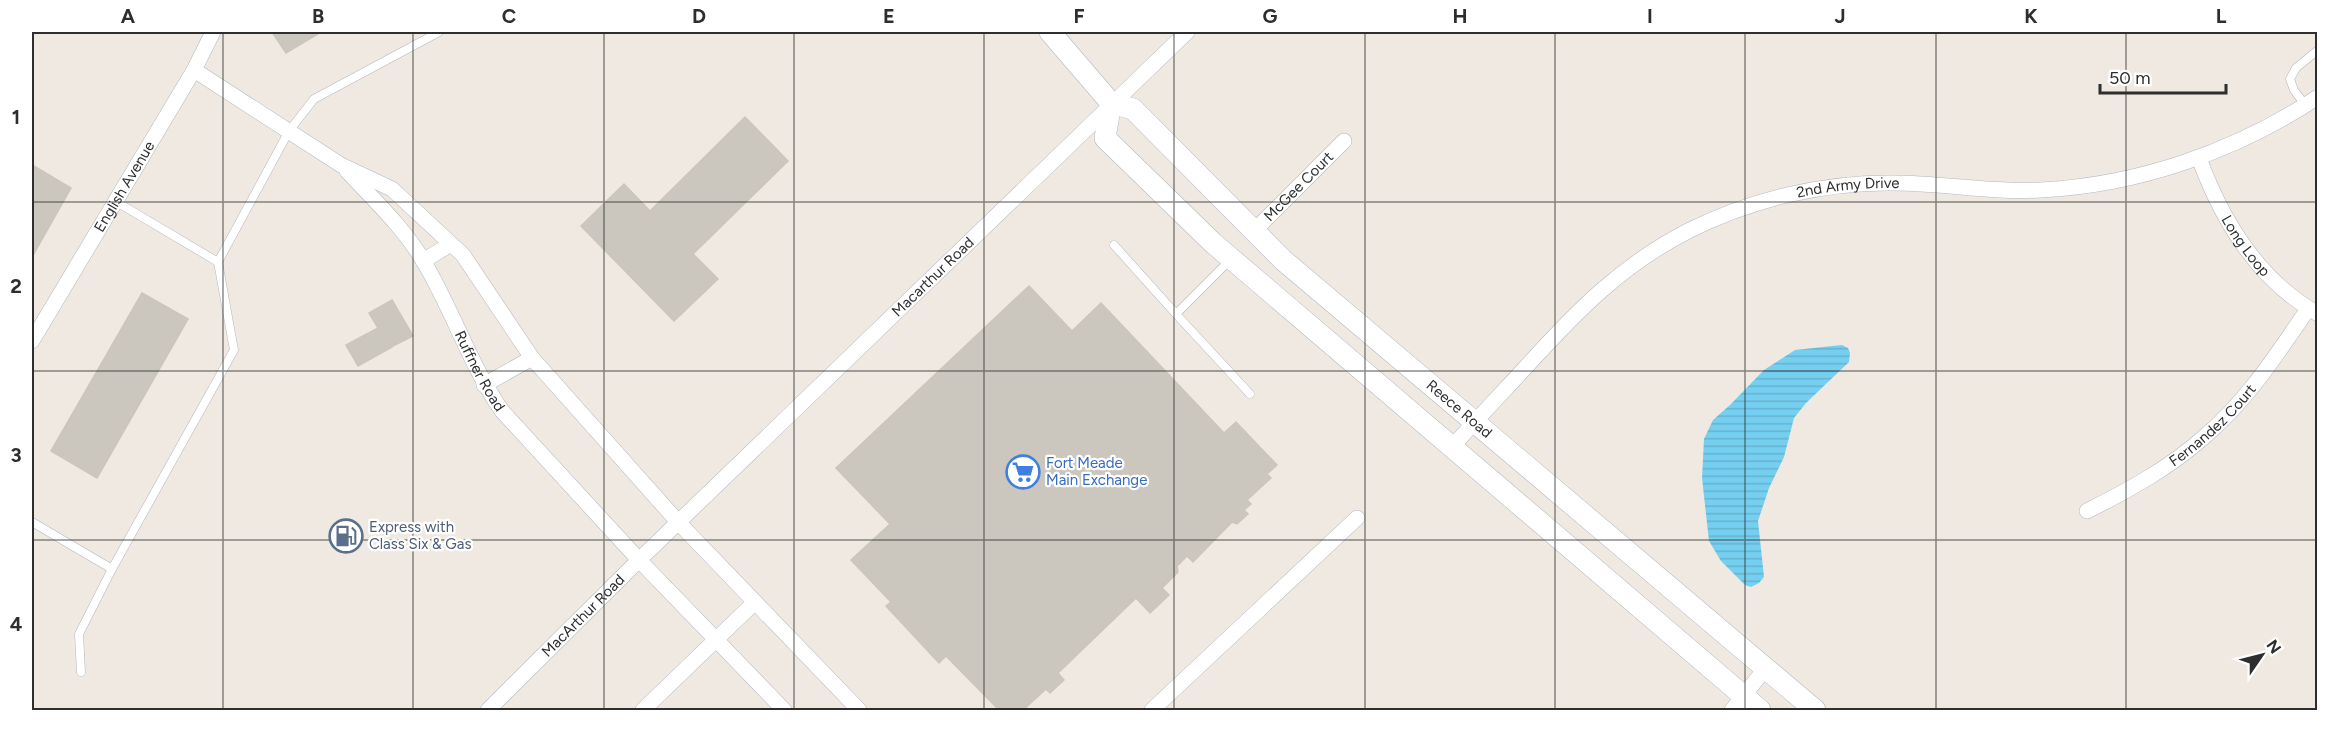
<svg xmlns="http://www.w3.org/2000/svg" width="2349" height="742" viewBox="0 0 2349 742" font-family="Figtree,sans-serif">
	<defs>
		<pattern id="water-rules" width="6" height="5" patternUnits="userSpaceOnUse" patternTransform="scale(1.5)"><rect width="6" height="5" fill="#75cff0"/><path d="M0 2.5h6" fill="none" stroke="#66b2ce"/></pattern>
	</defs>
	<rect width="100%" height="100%" fill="#efe9e1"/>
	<polygon fill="url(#water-rules)" points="1842,345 1848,348 1850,353 1849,362 1806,403 1794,418 1784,457 1769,488 1758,521 1764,577 1759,583 1751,587 1745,585 1721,561 1709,541 1702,478 1704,439 1713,420 1730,405 1764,370 1795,350"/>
	<g fill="#cbc7bf" stroke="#cbc5ba" stroke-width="1.5">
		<polygon points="272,32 321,32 286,53"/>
		<polygon points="745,117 788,161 693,254 718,279 674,321 581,226 624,184 650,211"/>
		<polygon points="32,165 71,188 32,257"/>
		<polygon points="1029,286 1072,331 1101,303 1224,433 1236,422 1277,465 1267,474 1271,478 1247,500 1251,504 1244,510 1248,514 1237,524 1232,522 1193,562 1187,556 1177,566 1178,572 1162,588 1169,595 1150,613 1136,598 1058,673 1064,680 1050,693 1046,689 1023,710 999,710 946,656 939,663 886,606 891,602 851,560 890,524 836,468"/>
		<polygon points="142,293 188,319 97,478 51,451"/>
		<polygon points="392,300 413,336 393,346 390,345 392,347 358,366 346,345 378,328 369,313"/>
	</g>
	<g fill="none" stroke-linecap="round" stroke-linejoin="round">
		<defs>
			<g id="lane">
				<polyline points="2305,105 2294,90 2290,79 2296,68 2318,50"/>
				<polyline points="115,201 218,262 289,131 314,99 439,32"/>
				<polyline points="1114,245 1176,314"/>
				<polyline points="1230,260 1176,314 1250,394"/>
				<polyline points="32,522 112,569"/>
				<polyline points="81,672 79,634 112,569 234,350 218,262"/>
			</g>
			<g id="street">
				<polyline points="194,70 341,165 392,189 463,255 532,358 678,522 859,710"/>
				<path id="s1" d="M2199,158C2222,221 2258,280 2318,314"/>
				<path id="s2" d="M347,171C374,200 404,228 424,262C453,311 470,365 502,411L639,560L784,710"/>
				<path id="s3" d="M1254,231L1344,141"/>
				<polyline points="423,261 451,244"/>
				<path id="s4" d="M32,341L194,70L213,32"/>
				<polyline points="484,385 532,358"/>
				<path id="s5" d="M1452,447C1476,420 1501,394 1525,368C1576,312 1621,265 1690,230C1753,199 1824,182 1894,183C1943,183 1992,193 2041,190C2139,185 2236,151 2318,97"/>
				<path id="s6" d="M2087,511C2129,490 2169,468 2204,437C2247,401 2277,354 2308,309"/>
				<path id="s7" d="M488,710L639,560L1187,32"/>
				<polyline points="643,710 755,602"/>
				<polyline points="1152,710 1357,518"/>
				<polyline points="1732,710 1765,669"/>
			</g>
			<g id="secondary">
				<path id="s8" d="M1050,32L1111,103L1133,109L1283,260L1815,710"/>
				<polyline points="1111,103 1105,138 1213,243 1760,710"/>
			</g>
		</defs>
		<use href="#lane" stroke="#b4b7c1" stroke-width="9"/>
		<use href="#street" stroke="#b4b7c1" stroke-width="16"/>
		<use href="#secondary" stroke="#b4b7c1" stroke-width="22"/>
		<use href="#lane" stroke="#fff" stroke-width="8"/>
		<use href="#street" stroke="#fff" stroke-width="15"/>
		<use href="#secondary" stroke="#fff" stroke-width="21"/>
	</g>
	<path fill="none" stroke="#2e2e2e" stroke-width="1.5" stroke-opacity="0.55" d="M223,32V710M413,32V710M604,32V710M794,32V710M984,32V710M1174,32V710M1365,32V710M1555,32V710M1745,32V710M1936,32V710M2126,32V710M32,202H2318M32,371H2318M32,540H2318"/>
	<defs>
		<symbol id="supermarket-ring" viewBox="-11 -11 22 22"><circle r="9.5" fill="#fff" stroke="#3f7fe0" stroke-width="1.5"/><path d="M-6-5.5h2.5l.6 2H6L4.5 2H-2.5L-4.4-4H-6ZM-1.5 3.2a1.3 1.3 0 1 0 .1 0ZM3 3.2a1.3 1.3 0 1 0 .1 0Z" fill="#3f7fe0"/></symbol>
		<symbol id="fuel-ring" viewBox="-11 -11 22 22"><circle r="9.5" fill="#fff" stroke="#5c6f8a" stroke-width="1.5"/><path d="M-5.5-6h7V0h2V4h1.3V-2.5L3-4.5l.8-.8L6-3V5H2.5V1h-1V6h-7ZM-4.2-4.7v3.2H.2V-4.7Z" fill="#5c6f8a"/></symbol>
	</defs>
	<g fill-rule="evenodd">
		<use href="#supermarket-ring" x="1004" y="453" width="38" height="38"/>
		<use href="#fuel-ring" x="327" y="517" width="38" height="38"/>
	</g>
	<g text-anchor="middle" stroke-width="4.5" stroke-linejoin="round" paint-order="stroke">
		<g font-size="15" fill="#2e2e2e" stroke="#fff">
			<text dy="5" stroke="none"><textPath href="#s3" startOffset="63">McGee Court</textPath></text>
			<text dy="5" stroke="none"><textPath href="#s4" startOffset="180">English Avenue</textPath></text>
			<text dy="5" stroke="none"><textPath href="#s5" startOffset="489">2nd Army Drive</textPath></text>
			<text dy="5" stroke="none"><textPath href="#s1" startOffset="100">Long Loop</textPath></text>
			<text dy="5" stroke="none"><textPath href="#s7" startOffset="621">Macarthur Road</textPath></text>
			<text dy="5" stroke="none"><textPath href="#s2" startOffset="242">Ruffner Road</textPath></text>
			<text dy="5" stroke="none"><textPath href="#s8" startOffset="560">Reece Road</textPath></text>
			<text dy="5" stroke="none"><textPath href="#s6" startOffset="153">Fernandez Court</textPath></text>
			<text dy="5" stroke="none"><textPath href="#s7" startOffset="134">MacArthur Road</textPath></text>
		</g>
		<g font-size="15" fill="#366cbe" stroke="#fff" text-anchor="start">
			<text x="1046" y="468">Fort Meade<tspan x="1046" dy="17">Main Exchange</tspan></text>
		</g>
		<g font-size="15" fill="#4e5e75" stroke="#fff" text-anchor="start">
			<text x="369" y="532">Express with<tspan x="369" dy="17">Class Six &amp; Gas</tspan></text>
		</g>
	</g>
	<rect width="2349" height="742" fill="none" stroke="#ffffff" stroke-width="66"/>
	<g transform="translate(2262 655) rotate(55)" stroke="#ffffff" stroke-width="4.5" paint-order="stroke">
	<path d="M0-4.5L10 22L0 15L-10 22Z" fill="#2e2e2e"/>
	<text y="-9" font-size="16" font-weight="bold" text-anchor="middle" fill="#2e2e2e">N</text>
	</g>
	<path d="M2100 84v9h126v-9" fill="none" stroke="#2e2e2e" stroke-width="3"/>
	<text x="2109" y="84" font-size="18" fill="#2e2e2e" stroke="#ffffff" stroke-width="4.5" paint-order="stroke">50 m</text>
	<rect x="33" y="33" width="2283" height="676" fill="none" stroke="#2e2e2e" stroke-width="2"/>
	<g font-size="20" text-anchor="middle" font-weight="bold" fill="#2e2e2e">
		<text x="128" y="23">A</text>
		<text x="318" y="23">B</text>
		<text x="509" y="23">C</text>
		<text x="699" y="23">D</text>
		<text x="889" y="23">E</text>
		<text x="1079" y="23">F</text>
		<text x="1270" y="23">G</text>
		<text x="1460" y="23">H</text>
		<text x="1650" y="23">I</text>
		<text x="1840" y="23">J</text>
		<text x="2031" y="23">K</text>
		<text x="2221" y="23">L</text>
		<text x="16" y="124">1</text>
		<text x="16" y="293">2</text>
		<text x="16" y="462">3</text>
		<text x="16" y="631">4</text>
	</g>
</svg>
